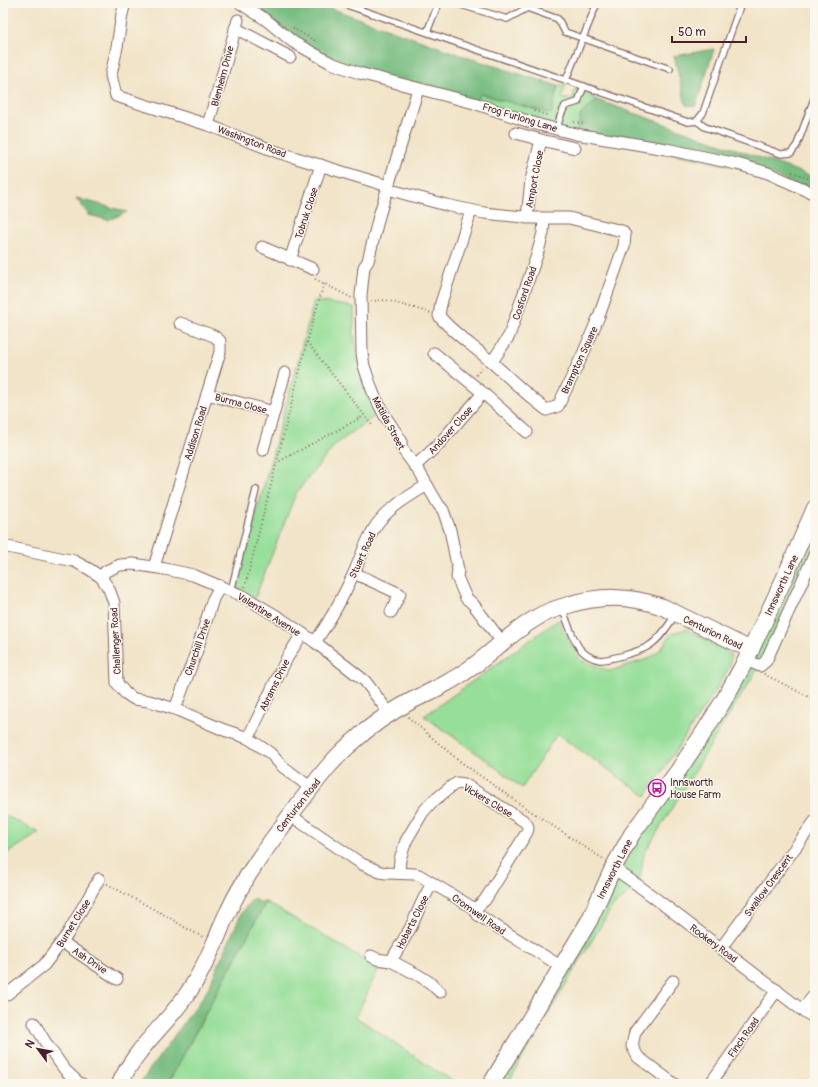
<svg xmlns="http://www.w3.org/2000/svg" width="818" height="1087" viewBox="0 0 818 1087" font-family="Pangolin,sans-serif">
	<rect width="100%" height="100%" fill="#fbf7ec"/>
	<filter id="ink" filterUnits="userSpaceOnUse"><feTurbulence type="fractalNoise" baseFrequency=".025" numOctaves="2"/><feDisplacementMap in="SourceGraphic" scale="8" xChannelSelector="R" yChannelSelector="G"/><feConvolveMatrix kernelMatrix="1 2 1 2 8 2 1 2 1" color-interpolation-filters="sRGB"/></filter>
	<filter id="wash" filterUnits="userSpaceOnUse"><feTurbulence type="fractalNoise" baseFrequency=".012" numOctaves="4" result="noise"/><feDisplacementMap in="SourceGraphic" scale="16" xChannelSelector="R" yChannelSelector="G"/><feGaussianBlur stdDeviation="0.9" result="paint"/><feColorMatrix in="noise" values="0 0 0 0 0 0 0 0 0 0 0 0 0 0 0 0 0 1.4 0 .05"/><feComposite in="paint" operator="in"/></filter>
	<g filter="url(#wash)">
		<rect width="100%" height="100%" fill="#f1e4c8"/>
		<g fill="#96de99" stroke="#707e62">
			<polygon points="566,83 562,98 572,100 576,86 597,100 581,114 576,134 474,103 481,94 551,114 558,86"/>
			<polygon points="314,301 354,307 354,333 361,378 376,415 335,445 296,493 255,598 236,588"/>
			<polygon points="815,518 815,553 760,666 756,671 644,854 639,886 612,907 529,1046 508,1084 491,1084 678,771"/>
			<polygon points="558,620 580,660 610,671 650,658 661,649 672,633 686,629 722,648 731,655 730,666 719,685 646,796 557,734 522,788 489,762 424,716"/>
			<polygon points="3,814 39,833 3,856"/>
			<polygon points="266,902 379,968 356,1017 456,1084 168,1084"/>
		</g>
		<g fill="#78bd81" stroke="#616e56">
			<polygon points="240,3 316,3 469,58 558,86 551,114 481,94 474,103 331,63"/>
			<polygon points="714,49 696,106 686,105 674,56"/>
			<polygon points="597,100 803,173 815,178 815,194 768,173 576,134 581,114"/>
			<polygon points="76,198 127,212 108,220 89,215"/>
			<polygon points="253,898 258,902 266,902 167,1084 139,1084 207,991 241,914"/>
		</g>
	</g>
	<g filter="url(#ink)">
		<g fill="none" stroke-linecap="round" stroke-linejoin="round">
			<defs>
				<g id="lane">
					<polyline points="341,3 688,122 697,121 705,127 781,154 791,153 797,145 815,96"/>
					<polyline points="455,3 507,19 527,8 558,19 565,32 670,69"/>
					<polyline points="427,32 437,7 441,3"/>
					<polyline points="566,80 597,3"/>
					<polyline points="697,121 703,113 741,3"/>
					<polyline points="557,129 560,117 565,106 578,102 584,86"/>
					<polyline points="231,591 256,490"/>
					<path d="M562,608C567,620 573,641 581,650C586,655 593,659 600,660C610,660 642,651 650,645C661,638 669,624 676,614"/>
				</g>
				<g id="street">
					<polyline points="125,3 122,14 117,47 111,75 116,96 208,125 277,152 388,186"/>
					<polyline points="240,3 265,19 293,42 331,63 359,73 474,103 536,124 576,134 666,149 737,164 768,173 815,194"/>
					<polyline points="235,28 290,57"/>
					<polyline points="418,89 379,216 368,261 364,267 361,295 362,353 364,366 369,381 374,395 385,416 401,440 401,447 420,473 438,504 443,510 450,530 458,570 457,577 466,598 473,604 502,642"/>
					<polyline points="208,125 238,20"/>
					<polyline points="516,133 541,140"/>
					<path d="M387,189L446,205L484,213L533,218H569L622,231L625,235L624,246L599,316L583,354L558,406L547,410C526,395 508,376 488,359C472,345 453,333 439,316L441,303L471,211"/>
					<polyline points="527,218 531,180 541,140 575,148"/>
					<polyline points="262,247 313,269"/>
					<polyline points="290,260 321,165"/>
					<polyline points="434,353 483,393 527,432"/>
					<polyline points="492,362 509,336 537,255 543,233 544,219"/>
					<polyline points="207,394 274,412"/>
					<polyline points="263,450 285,373"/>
					<polyline points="415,466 439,444 483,393"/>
					<polyline points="3,546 74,561 89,569 101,577 109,589 114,603 117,683 125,693 134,699 149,701 175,709 224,730 248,738 270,753 282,766 311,788"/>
					<polyline points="154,567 220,352 220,341 214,336 180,323"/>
					<polyline points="354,573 400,594 391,612"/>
					<polyline points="101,577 106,571 120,565 133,564 165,569 193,575 243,596 280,618 315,642 365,681 390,714"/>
					<path d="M315,642C330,621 343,597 354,573C361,557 366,539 377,524C390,507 409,496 427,485"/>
					<polyline points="746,660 760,666 766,661 815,553"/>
					<polyline points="175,709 197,650 213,599 220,586"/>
					<polyline points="248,738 287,658 302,634"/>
					<polyline points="290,815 362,864 380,872 386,873 415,874 419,875 475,909 478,915 562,967"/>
					<polyline points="613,868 639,886 802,1010 815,1018"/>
					<path d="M399,873L400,859L406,841L423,812L431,803L452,786L457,783L464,784L524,821C528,825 529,827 527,832L485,900L475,909"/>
					<polyline points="62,942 117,979"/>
					<polyline points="721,948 815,821"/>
					<polyline points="371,956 377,959 391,961 418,975 429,982 440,992"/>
					<polyline points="391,961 411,927 423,900 432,883"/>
					<polyline points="673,981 635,1032 632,1046 638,1057 674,1084"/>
					<polyline points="6,995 44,965 67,935 99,879"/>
					<polyline points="802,1010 815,994"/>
					<polyline points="34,1023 47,1045 65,1070 79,1083 82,1084"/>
					<polyline points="710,1084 777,990"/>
				</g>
				<g id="secondary">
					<path d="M120,1084C136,1045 172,1021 193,985C202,971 209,955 216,940C220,931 223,921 228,912C246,873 273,839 298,805C315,783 332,759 354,741C371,725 391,712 411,701C432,691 453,681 472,667C494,651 512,632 536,618C545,612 555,609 565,606C599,595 629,595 663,607L751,650"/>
					<polyline points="491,1084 589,921 613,868 632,834 678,771 704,732 724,700 746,660 785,577 815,508"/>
				</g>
			</defs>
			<use href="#lane" stroke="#846462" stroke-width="8"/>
			<use href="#street" stroke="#846462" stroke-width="13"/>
			<use href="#secondary" stroke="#846462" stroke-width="18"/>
			<g stroke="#846462" stroke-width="2" stroke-dasharray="1 3" stroke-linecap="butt">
				<polyline points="293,28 317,42"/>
				<polyline points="534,111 549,116"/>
				<polyline points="574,122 586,124"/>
				<polyline points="792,172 815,181"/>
				<polyline points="315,279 352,298"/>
				<polyline points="371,301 386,300 431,313"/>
				<polyline points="307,342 372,425"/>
				<polyline points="476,375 482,368"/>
				<polyline points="276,463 364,416"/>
				<polyline points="245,587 307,342 324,283"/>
				<polyline points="764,674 815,700"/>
				<polyline points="408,717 458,760 523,806 603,859"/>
				<polyline points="107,884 170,918 184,927 203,937"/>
			</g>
			<use href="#lane" stroke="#fff" stroke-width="5.5"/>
			<use href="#street" stroke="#fff" stroke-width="11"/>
			<use href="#secondary" stroke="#fff" stroke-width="16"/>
		</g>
	</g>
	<defs>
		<symbol id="bus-ring" viewBox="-11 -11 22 22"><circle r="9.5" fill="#fbf7ec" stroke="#b5179e" stroke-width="1.5"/><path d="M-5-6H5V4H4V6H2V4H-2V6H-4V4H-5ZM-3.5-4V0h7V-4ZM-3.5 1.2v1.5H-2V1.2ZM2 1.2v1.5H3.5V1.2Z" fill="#b5179e"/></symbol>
	</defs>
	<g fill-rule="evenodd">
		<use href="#bus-ring" x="647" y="778" width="20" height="20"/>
	</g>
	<g text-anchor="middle" stroke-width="3" stroke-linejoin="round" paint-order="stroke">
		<g font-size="10" fill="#4a1f2b" stroke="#fbf7ec">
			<text transform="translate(222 76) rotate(-75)" y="4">Blenheim Drive</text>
			<text transform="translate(520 117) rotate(17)" y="4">Frog Furlong Lane</text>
			<text transform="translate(252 141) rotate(21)" y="4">Washington Road</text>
			<text transform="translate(534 179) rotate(-79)" y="4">Amport Close</text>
			<text transform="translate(306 213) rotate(-72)" y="4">Tobruk Close</text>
			<text transform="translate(524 293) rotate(-71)" y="4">Cosford Road</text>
			<text transform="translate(579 360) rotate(-65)" y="4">Brampton Square</text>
			<text transform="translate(241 403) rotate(15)" y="4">Burma Close</text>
			<text transform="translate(389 423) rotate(62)" y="4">Matilda Street</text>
			<text transform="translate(450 430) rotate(-48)" y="4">Andover Close</text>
			<text transform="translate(195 433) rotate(-73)" y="4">Addison Road</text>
			<text transform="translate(362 555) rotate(-65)" y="4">Stuart Road</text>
			<text transform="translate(781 585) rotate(-65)" y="4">Innsworth Lane</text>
			<text transform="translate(269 614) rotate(32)" y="4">Valentine Avenue</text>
			<text transform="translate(713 632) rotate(26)" y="4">Centurion Road</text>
			<text transform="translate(115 641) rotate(-93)" y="4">Challenger Road</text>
			<text transform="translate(197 647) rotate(-71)" y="4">Churchill Drive</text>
			<text transform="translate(274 685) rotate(-64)" y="4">Abrams Drive</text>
			<text transform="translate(488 800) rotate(31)" y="4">Vickers Close</text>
			<text transform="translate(298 805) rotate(-52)" y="4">Centurion Road</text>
			<text transform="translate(614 869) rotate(-63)" y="4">Innsworth Lane</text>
			<text transform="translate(768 885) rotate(-54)" y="4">Swallow Crescent</text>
			<text transform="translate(479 914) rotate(35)" y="4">Cromwell Road</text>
			<text transform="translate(412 922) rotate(-63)" y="4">Hobarts Close</text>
			<text transform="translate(73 923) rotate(-58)" y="4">Burnet Close</text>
			<text transform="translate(714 943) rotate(37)" y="4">Rookery Road</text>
			<text transform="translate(90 960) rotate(34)" y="4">Ash Drive</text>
			<text transform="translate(743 1037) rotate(-55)" y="4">Finch Road</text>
		</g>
		<g font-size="10" fill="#4a1f2b" stroke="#fbf7ec" text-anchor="start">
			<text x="670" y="786">Innsworth<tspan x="670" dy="12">House Farm</tspan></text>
		</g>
	</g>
	<rect width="818" height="1087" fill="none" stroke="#fbf7ec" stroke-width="16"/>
	<g transform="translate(38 1049) rotate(302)" stroke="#fbf7ec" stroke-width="3" paint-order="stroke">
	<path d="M0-3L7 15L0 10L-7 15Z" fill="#4a1f2b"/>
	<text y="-6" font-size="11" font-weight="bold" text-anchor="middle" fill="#4a1f2b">N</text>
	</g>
	<path d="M672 36v6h74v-6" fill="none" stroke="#4a1f2b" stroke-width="2"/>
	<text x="678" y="36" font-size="12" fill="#4a1f2b" stroke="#fbf7ec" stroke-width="3" paint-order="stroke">50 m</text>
</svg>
